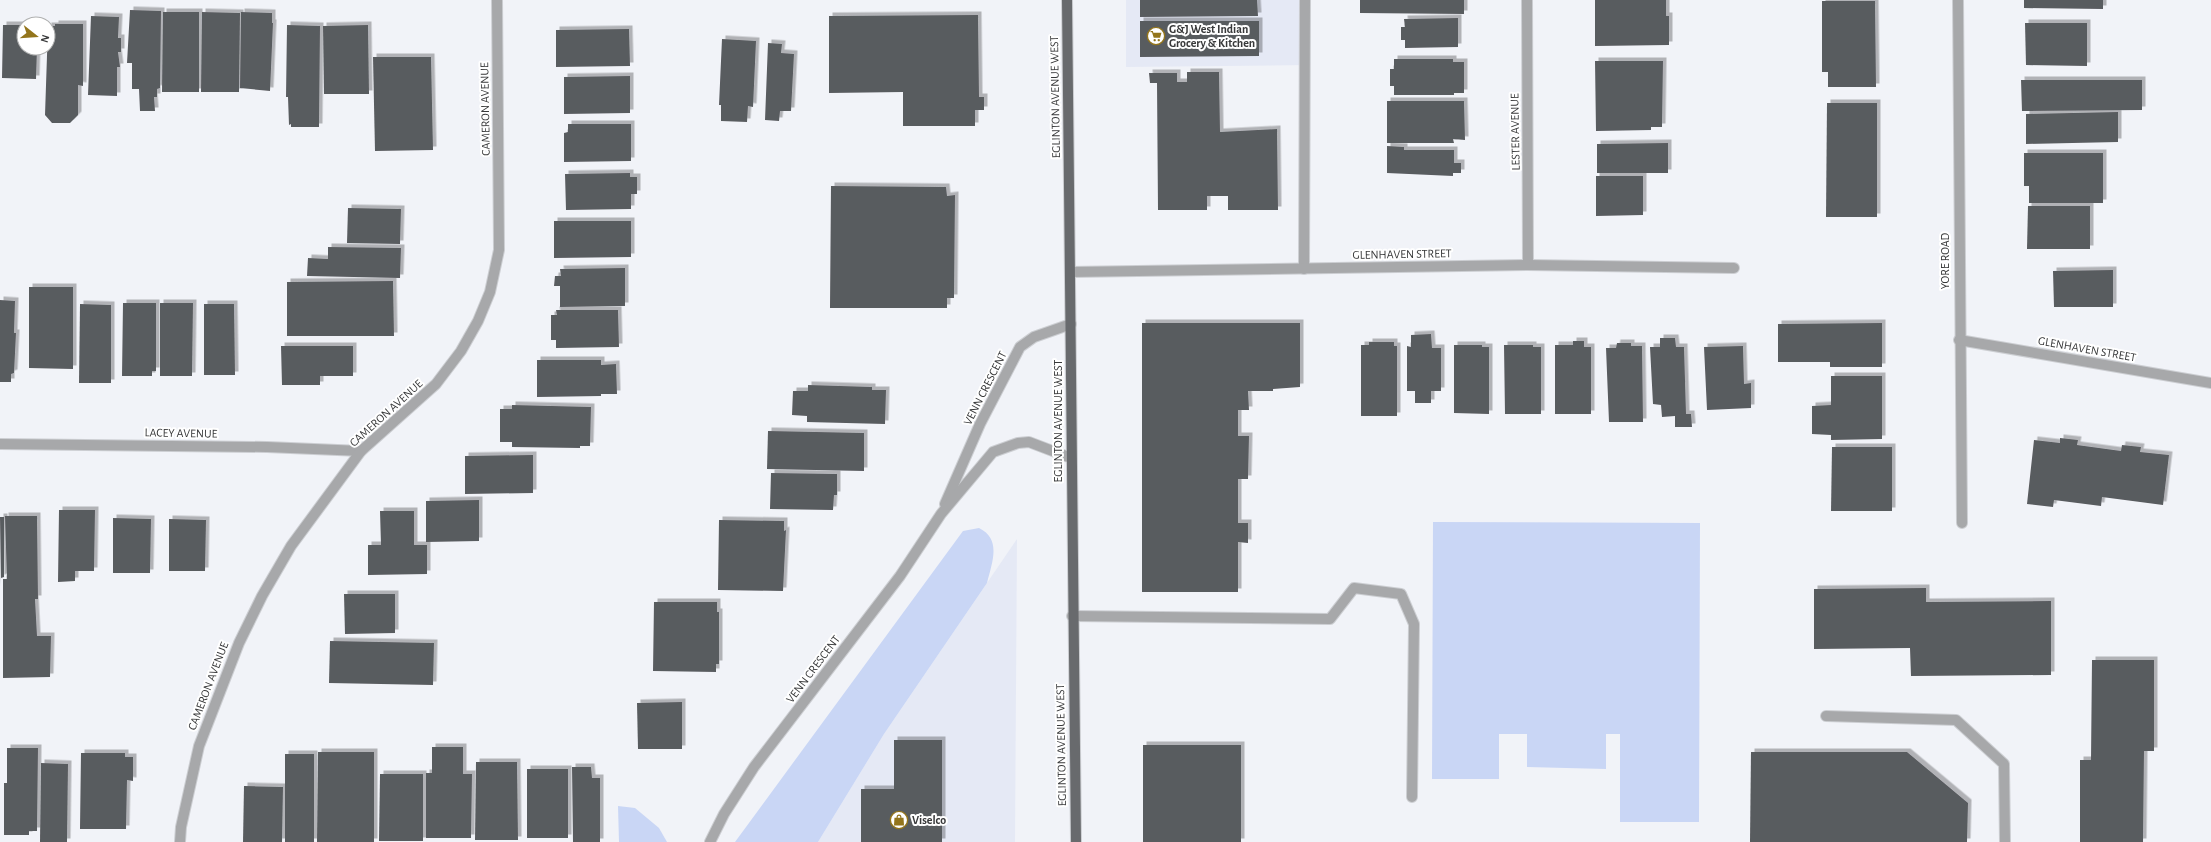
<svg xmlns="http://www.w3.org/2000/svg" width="2211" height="842" viewBox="0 0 2211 842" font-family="'Alegreya Sans',sans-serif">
	<defs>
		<filter id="shadow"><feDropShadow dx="3.5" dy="-3.5" stdDeviation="0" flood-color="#0004"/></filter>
	</defs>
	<rect width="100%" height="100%" fill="#f1f3f8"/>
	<g fill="#e5e9f5">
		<polygon points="1126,0 1307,0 1308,65 1126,67"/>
		<polygon points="1017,539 1015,842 818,842 884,734"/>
	</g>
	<g fill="#c9d6f5">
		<polygon points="1433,522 1700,523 1699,822 1620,822 1620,734 1606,734 1606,769 1527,767 1527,734 1499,734 1499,779 1432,779"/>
		<path d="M979,528C1002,539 992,563 987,583L884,734L818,842H735L963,531Z"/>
		<polygon points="618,806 635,808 659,828 667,842 619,842"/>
	</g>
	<g fill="#595b5f" filter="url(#shadow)">
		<polygon points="1140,0 1257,0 1258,16 1140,17"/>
		<polygon points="1360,0 1464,0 1464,14 1360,13"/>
		<polygon points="1595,0 1666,0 1666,16 1669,16 1669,45 1595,46"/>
		<polygon points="2024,0 2103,0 2103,9 2024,8"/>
		<polygon points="1822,1 1875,1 1876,87 1828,87 1828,72 1822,72"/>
		<polygon points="130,10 161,11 160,88 157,89 157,97 154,97 155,111 140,111 139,89 132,89 132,63 127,63"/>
		<polygon points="163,12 199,12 199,92 162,92"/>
		<polygon points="202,12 240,13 239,92 201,92"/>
		<polygon points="241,12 272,13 272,23 273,23 270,91 240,88"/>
		<polygon points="978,15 979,97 984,97 984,110 975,110 975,126 903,126 903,92 829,93 829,16"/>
		<polygon points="91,16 119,17 118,38 121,38 121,52 118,52 120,67 117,67 117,96 88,95"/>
		<polygon points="1458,18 1458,47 1405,48 1405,40 1401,40 1401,27 1405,27 1404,19"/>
		<polygon points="1140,21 1259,21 1259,56 1140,57"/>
		<polygon points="2025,23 2087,23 2087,66 2026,65"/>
		<polygon points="55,24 83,24 83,86 78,85 78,115 70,123 52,123 45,115 48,26 55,26"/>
		<polygon points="3,25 24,25 24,48 37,48 36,79 2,78"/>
		<polygon points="287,25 320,26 319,127 291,127 291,124 289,125 288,97 286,97"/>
		<polygon points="368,25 369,94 324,94 323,26"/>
		<polygon points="629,29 630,66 556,67 556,30"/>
		<polygon points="722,39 756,41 753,107 748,106 747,122 721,121 721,105 719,105"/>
		<polygon points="768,43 782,44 781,53 794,54 791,111 780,111 779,121 765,120"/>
		<polygon points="373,57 431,57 433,150 375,151"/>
		<polygon points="1394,59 1453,59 1453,62 1464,62 1464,93 1454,93 1454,95 1394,95 1394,86 1390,86 1390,69 1394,69"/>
		<polygon points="1595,61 1663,61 1662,127 1651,127 1651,130 1596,131"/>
		<polygon points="1187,72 1219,72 1220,132 1277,129 1278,210 1228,210 1228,196 1207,196 1207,210 1158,210 1157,83 1150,83 1149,73 1177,73 1177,82 1187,82"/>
		<polygon points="630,76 630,113 564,114 564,77"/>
		<polygon points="2021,80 2142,80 2142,110 2022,111"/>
		<polygon points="1387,101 1464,101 1465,140 1453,139 1454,143 1387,143"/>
		<polygon points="1827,103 1877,103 1877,217 1826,217"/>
		<polygon points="2118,112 2118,142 2026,144 2026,114"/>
		<polygon points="568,124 631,124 631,161 564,162 564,133 568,132"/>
		<polygon points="1668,143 1668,173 1597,173 1597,144"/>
		<polygon points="1387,146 1404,147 1404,150 1454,150 1454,163 1461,163 1461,173 1453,173 1453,176 1387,173"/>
		<polygon points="2024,153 2103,153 2103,203 2029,203 2029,186 2024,186"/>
		<polygon points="630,173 630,177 637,177 637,194 631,194 631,209 566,210 565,174"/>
		<polygon points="1596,176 1643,176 1643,215 1596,216"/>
		<polygon points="831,186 946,187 947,196 955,195 954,298 947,298 947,308 830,308"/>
		<polygon points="2028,206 2090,206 2090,249 2027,249"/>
		<polygon points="348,208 401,209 400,244 347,243"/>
		<polygon points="554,221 631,221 631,257 554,258"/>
		<polygon points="328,247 401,248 400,278 307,276 308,258 328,259"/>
		<polygon points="625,268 625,306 560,307 560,286 554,286 555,276 561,276 560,269"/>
		<polygon points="2113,270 2113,307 2054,307 2053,271"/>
		<polygon points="393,281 394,336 287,336 287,282"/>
		<polygon points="29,287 73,287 73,369 29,368"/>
		<polygon points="0,300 15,301 14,333 16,333 14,373 11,374 11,382 0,382"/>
		<polygon points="123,303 156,303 156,371 152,371 152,376 122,376"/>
		<polygon points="160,303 193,303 192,376 160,376"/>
		<polygon points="80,304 111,305 111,383 79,383"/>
		<polygon points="204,304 234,304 235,375 204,375"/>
		<polygon points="556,310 618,310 619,347 556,348 556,340 551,340 551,315 557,315"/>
		<polygon points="1142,323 1300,323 1300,387 1273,389 1273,391 1248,391 1249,410 1238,410 1238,436 1249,436 1248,479 1238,479 1238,523 1248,523 1248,543 1238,542 1238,592 1142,592"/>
		<polygon points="1882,323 1882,367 1830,367 1830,362 1778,362 1778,324"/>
		<polygon points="1431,334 1432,348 1441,348 1441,391 1431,391 1431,403 1415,403 1415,391 1407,391 1407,346 1411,347 1411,335"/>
		<polygon points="1660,338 1675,338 1676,347 1684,347 1686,414 1691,414 1692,427 1675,427 1675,416 1662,417 1661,405 1653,404 1650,347 1660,347"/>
		<polygon points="1573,341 1584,341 1584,347 1591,347 1591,414 1555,414 1555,345 1573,345"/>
		<polygon points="1369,342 1394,342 1394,346 1397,346 1397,416 1361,416 1361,345 1369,345"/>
		<polygon points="1617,343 1631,343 1631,346 1642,346 1643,422 1609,422 1606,348 1616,348"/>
		<polygon points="1454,345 1482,345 1482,347 1489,347 1489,414 1454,413"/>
		<polygon points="1504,345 1533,345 1533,347 1541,347 1541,414 1505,414"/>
		<polygon points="281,346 353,346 353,376 320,376 320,385 282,385"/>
		<polygon points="1743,346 1744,384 1751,383 1751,408 1707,410 1704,347"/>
		<polygon points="537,360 601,360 601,365 616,364 617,394 601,394 601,396 537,397"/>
		<polygon points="1831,376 1882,376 1882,439 1831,440 1831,435 1812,434 1812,406 1831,405"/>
		<polygon points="808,385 872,387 872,390 886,390 885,424 807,422 807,416 792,415 793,391 808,391"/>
		<polygon points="512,405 591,407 590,446 580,446 580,448 512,447 512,442 500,442 500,409 512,409"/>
		<polygon points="768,431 864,433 864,471 767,469"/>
		<polygon points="2060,438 2078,440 2077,445 2121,451 2122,445 2141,447 2140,452 2169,455 2163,505 2102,497 2101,506 2054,500 2053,507 2027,504 2034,440 2060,443"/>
		<polygon points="1832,447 1892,447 1892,511 1831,511"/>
		<polygon points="533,455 533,493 465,494 465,456"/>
		<polygon points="771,473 837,474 837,495 834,495 833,510 770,509"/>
		<polygon points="479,500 479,541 426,542 426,501"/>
		<polygon points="59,510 95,510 94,571 75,571 75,581 58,582"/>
		<polygon points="380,511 414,511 414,545 427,545 427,574 368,575 368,545 381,545"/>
		<polygon points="5,516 37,516 38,599 35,599 37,636 51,636 50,677 3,678 3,579 7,579"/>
		<polygon points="0,517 4,517 4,577 1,578 1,586"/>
		<polygon points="113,518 151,519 150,573 113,573"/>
		<polygon points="169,519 206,520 205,571 169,571"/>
		<polygon points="719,520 784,521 784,531 786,530 783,591 718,590"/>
		<polygon points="1926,588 1926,602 2051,601 2051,675 1911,676 1910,648 1814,649 1814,589"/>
		<polygon points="344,594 395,594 395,633 345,634"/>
		<polygon points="654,602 717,602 717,612 719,612 719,664 716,664 716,672 653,671"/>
		<polygon points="330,641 434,643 433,685 329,683"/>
		<polygon points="2092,660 2154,660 2154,751 2144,751 2143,842 2080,842 2080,760 2091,760"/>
		<polygon points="682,702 682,749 638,749 637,703"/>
		<polygon points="894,740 942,740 942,842 861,842 861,789 894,789"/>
		<rect x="1143" y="745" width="98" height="97"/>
		<polygon points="432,747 463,747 463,774 472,774 471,838 426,838 426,773 432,773"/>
		<polygon points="7,748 38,748 37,831 29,831 29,835 4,835 4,783 7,783"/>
		<polygon points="318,752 374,752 374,842 317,842"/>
		<polygon points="1751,752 1907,752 1968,803 1967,842 1750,842"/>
		<polygon points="81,753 125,753 125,757 133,757 133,781 127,780 126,829 80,829"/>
		<rect x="285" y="754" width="29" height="88"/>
		<polygon points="476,762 517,762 518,840 475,840"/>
		<polygon points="41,763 68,764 67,842 40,842"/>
		<polygon points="572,767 591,767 592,778 600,778 600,842 573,842"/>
		<rect x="527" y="769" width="41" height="69"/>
		<polygon points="380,774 423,774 423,841 379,841"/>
		<polygon points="244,786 283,787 282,842 243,842"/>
	</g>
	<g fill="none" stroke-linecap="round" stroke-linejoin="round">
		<defs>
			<g id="lane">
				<polyline points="1304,269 1305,0"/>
				<polyline points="1072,616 1330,619 1354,588 1401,594 1414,624 1412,797"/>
				<polyline points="1826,716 1956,720 2004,764 2005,842"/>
			</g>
			<g id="street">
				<polyline points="1527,0 1528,265"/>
				<polyline points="1958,0 1962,523"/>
				<polyline points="1070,272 1528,265 1734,268"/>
				<polyline points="1959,340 2211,383"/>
				<polyline points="0,444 267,447 361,451"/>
				<polyline points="945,504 980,424 1020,347 1034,337 1071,324"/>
				<polyline points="180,842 181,827 199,746 239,643 262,596 291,546 361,451 436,384 461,351 478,321 490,292 499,250 497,0"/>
				<polyline points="710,842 724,814 754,767 900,576 941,514 993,452 1018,443 1029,442 1071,458"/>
			</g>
			<polyline id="primary" points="1067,0 1076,842"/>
		</defs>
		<use href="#lane" stroke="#ccced2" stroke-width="12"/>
		<use href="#street" stroke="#ccced2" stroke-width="12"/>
		<use href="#primary" stroke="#ccced2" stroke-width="12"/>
		<use href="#lane" stroke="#a7a8aa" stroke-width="10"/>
		<use href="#street" stroke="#a7a8aa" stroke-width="10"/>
		<use href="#primary" stroke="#686a6d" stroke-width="10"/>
	</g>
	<defs>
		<symbol id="supermarket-ring" viewBox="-11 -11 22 22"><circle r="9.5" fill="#fff" stroke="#93751c" stroke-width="1.5"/><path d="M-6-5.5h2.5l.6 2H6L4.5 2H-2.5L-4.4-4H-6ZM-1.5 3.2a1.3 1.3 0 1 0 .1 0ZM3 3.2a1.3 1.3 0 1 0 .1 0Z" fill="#93751c"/></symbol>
		<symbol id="shop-ring" viewBox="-11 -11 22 22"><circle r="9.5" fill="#fff" stroke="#93751c" stroke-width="1.5"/><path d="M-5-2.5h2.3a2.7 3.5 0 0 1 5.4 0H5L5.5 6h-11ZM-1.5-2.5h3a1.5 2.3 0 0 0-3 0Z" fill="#93751c"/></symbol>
	</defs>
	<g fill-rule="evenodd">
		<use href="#supermarket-ring" x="1146" y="26" width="20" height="20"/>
		<use href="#shop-ring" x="889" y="810" width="20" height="20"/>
	</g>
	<g text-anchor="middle" stroke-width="4" stroke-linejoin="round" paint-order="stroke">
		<g font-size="12" font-weight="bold" fill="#38393a" stroke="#fff" text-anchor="start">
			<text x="1169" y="33">G&amp;J West Indian<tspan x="1169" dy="14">Grocery &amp; Kitchen</tspan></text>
			<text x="912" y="824">Viselco</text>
		</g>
		<g font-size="12" fill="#38393a" stroke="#fff">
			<text transform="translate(1055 97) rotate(-91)" y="4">EGLINTON AVENUE WEST</text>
			<text transform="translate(485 109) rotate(-91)" y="4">CAMERON AVENUE</text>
			<text transform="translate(1515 132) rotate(-91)" y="4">LESTER AVENUE</text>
			<text transform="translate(1402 254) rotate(-1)" y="4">GLENHAVEN STREET</text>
			<text transform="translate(1945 261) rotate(-90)" y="4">YORE ROAD</text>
			<text transform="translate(2087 349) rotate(10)" y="4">GLENHAVEN STREET</text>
			<text transform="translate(985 388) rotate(-63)" y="4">VENN CRESCENT</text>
			<text transform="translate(386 413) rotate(-42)" y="4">CAMERON AVENUE</text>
			<text transform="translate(1058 421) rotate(-90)" y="4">EGLINTON AVENUE WEST</text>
			<text transform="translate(181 433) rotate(1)" y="4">LACEY AVENUE</text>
			<text transform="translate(813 669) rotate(-53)" y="4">VENN CRESCENT</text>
			<text transform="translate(208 686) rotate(-69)" y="4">CAMERON AVENUE</text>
			<text transform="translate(1061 745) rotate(-91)" y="4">EGLINTON AVENUE WEST</text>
		</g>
	</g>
	<g transform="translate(36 36) rotate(107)"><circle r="19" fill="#ffffff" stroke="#afb0b0"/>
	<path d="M0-3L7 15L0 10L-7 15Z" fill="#93751c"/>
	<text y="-6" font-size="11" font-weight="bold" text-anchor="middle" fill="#38393a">N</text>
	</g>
</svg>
